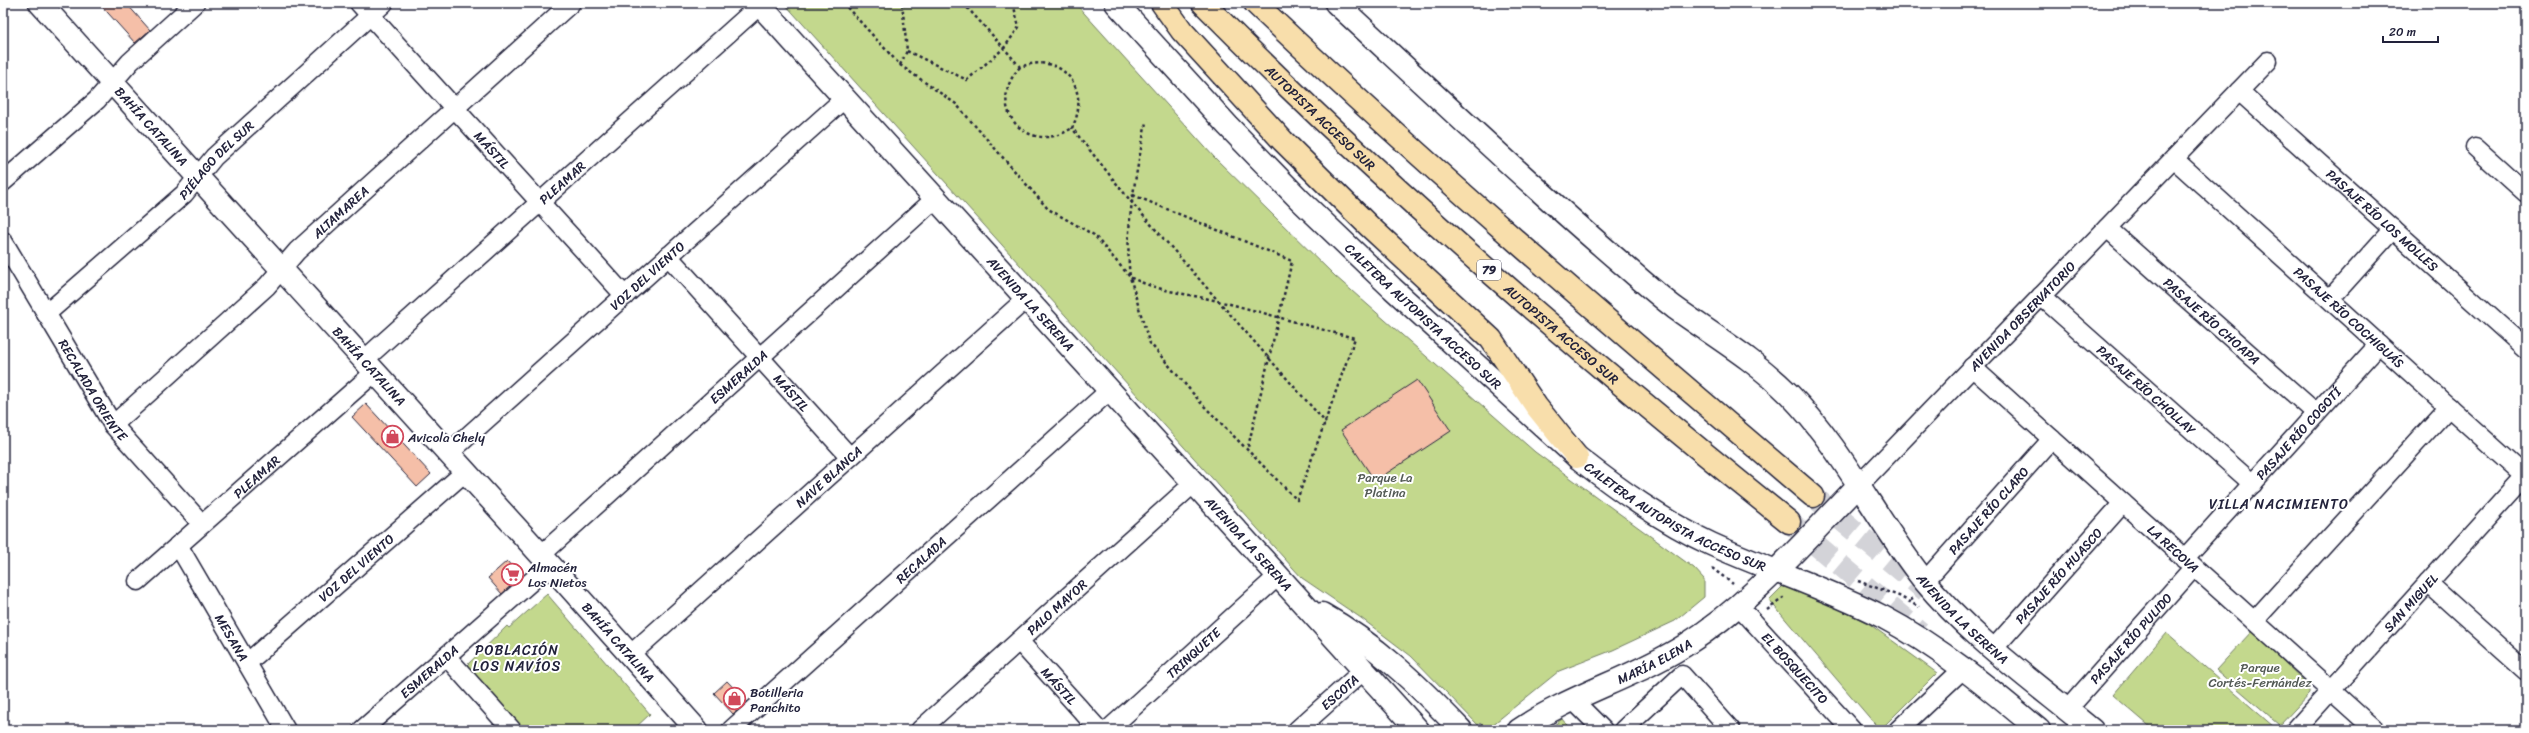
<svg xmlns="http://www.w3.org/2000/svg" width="2529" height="733" viewBox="0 0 2529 733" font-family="Sriracha,sans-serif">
	<rect width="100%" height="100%" fill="#fff"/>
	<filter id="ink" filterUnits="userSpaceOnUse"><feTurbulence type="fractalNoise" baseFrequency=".025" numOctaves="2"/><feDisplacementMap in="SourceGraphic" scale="8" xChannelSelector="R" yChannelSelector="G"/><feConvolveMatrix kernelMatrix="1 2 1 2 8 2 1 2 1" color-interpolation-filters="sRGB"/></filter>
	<g filter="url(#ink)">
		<g fill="#c3d88d" stroke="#727d64">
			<polygon points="784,3 1075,3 1214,157 1335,276 1535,452 1694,568 1704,579 1704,597 1675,621 1613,650 1559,671 1486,730 1480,723 1478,725 1411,656 1361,618 1302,578"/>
			<polygon points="1786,583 1868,623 1937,673 1880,730 1769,600"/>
			<polygon points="547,594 650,714 633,730 522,730 465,667 507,626 509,628"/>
			<polygon points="2252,631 2309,686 2309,694 2280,725 2216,670"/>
			<polygon points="2166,633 2274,727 2272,730 2154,730 2113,695"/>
			<polygon points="1562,719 1571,730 1548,730"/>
		</g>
		<g fill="#f5bfa8" stroke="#22223b">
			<polygon points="99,3 126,3 150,30 135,43"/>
			<polygon points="1417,380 1451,431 1375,481 1341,430"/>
			<polygon points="366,404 431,474 417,487 352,417"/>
			<polygon points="507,561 521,577 502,594 488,578"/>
			<polygon points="727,681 747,702 733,714 714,693"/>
		</g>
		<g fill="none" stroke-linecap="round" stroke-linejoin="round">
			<g stroke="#d3d3d8" stroke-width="22" stroke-dasharray="22 11" stroke-linecap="butt">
				<polyline points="1813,496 1926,591"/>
				<polyline points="1789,522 1920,632"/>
			</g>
			<defs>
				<g id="minor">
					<path id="s1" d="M359,3L625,296"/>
					<path id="s2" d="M2239,91L2526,349"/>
					<polyline points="2475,147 2526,193"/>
					<path id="s3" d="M2174,159L2525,476"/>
					<polyline points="3,182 97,100 130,62 195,3"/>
					<path id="s4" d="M2107,228L2316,413"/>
					<path id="s5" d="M3,241L113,425L202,524"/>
					<path id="s6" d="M668,256L850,457"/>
					<path id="s7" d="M2041,296L2253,484"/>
					<polyline points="2330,299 2393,229"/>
					<path id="s8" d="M46,314L184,194L214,157L384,3"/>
					<path id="s9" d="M364,360L760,5"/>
					<path id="s10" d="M1972,367L2375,730"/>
					<path id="s11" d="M113,425L267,286L297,251L571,3"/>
					<path id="s12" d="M449,453L845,98"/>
					<path id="s13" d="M1859,485L2268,61"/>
					<path id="s14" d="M178,545L286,730"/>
					<path id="s15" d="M541,555L936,198"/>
					<path id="s16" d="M2184,559L2379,344"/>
					<path id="s17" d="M138,581L375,372"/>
					<path id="s18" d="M1925,581L2052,439"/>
					<polyline points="2428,583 2526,671"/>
					<path id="s19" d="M1738,605L1852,730"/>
					<polyline points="2254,621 2449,407"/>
					<path id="s20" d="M1019,641L1099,730"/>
					<path id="s21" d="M1994,648L2123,503"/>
					<path id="s22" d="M630,655L1026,299"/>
					<polyline points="446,656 512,730"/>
					<path id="s23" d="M247,663L465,472"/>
					<polyline points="1573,700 1603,730"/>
					<path id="s24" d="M2067,710L2194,567"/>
					<path id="s25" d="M362,730L550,565"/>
					<path id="s26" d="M731,730L1110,390"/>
					<path id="s27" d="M920,730L1194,483"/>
					<path id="s28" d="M1108,730L1278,576"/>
					<path id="s29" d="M1297,730L1364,670"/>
					<polyline points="1623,730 1682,675 1731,730"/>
					<polyline points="1898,730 1963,669"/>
					<path id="s30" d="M2295,730L2526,475"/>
				</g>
				<g id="tertiary">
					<path id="s31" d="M40,3L541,555L697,730"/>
					<path id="s32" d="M758,3L1418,730"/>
					<path d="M1322,614C1376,644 1418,685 1461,730"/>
					<path id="s33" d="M1519,730C1570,695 1631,679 1684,646C1751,604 1804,541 1859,485"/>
				</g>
				<g id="secondary">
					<path id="s34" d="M1116,3L1228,126L1300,200L1392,288L1577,457C1619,490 1662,521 1711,544C1768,570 1827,588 1883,617C1940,647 1990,689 2039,730"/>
					<path id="s35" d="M1336,3C1432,92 1527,182 1626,267C1642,281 1658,295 1675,308C1714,336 1754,359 1789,394C1843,449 1875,518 1922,578C1970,637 2034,682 2092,730"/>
				</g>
				<g id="motorway">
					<polyline points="1162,3 1182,31 1283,141 1369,226 1491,339 1536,406 1577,457"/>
					<path id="s36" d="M1203,3C1386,188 1586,359 1789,522"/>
					<path d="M1255,3C1435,175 1624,335 1813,496"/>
				</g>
			</defs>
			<use href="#minor" stroke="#22223b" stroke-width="21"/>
			<use href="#tertiary" stroke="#22223b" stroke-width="25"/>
			<use href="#secondary" stroke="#22223b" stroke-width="25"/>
			<use href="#motorway" stroke="#22223b" stroke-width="25"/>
			<g stroke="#22223b" stroke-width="2.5" stroke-dasharray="3 3" stroke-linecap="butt">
				<path d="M843,3L900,65L956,104L1048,209L1094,235L1130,277L1149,342L1202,404L1297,500L1355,338C1310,327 1266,313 1222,302C1191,294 1158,292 1130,277C1124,226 1137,172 1146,122"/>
				<polyline points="963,3 1004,48 1019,27 1013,3"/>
				<path d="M907,51L967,80L1004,48L1020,67C1062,51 1092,89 1072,128L1133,204L1326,423"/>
				<polyline points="900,65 907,51 902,3"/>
				<path d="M1020,67C983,107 1028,158 1072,128"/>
				<polyline points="1133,195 1292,261 1248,447"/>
				<polyline points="1712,568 1733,584"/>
				<polyline points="1858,581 1899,596 1919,607"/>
				<polyline points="1911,598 1914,603"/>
				<polyline points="1767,610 1786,596"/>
			</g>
			<use href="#minor" stroke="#fff" stroke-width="18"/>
			<use href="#tertiary" stroke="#fff" stroke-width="22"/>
			<use href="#secondary" stroke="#fff" stroke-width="22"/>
			<use href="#motorway" stroke="#f8deab" stroke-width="22"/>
		</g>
	</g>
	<defs>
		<symbol id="shop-ring" viewBox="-11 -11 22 22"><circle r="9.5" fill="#fff" stroke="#d1495b" stroke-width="1.5"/><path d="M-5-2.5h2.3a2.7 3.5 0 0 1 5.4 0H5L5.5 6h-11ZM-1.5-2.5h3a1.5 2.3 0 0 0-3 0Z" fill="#d1495b"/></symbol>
		<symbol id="supermarket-ring" viewBox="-11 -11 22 22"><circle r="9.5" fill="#fff" stroke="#d1495b" stroke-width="1.5"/><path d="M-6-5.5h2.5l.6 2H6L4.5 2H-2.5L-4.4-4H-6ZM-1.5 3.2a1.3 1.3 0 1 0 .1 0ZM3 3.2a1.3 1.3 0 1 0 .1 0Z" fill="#d1495b"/></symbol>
	</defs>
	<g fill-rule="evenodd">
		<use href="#shop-ring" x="380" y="424" width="25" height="25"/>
		<use href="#supermarket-ring" x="500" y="562" width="25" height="25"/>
		<use href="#shop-ring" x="722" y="686" width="25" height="25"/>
	</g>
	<g text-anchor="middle" stroke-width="4" stroke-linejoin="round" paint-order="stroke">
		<rect fill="#fff" stroke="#646476" stroke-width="1" x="1477" y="260" width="24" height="20" rx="3"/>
		<g font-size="12" font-weight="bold" fill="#22223b">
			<text x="1489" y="274">79</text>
		</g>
		<g font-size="13" fill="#22223b" stroke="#fff">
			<text dy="5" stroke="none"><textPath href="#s36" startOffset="164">AUTOPISTA ACCESO SUR</textPath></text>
			<text dy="5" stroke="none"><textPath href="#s31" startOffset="166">BAHÍA CATALINA</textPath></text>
			<text dy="5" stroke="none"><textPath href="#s1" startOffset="198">MÁSTIL</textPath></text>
			<text dy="5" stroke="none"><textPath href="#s8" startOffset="230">PIÉLAGO DEL SUR</textPath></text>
			<text dy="5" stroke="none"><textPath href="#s9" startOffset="266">PLEAMAR</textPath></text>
			<text dy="5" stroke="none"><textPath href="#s11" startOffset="312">ALTAMAREA</textPath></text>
			<text dy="5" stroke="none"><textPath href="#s2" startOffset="193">PASAJE RÍO LOS MOLLES</textPath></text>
			<text dy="5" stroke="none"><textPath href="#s12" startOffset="266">VOZ DEL VIENTO</textPath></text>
			<text dy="5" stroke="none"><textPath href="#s32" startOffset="406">AVENIDA LA SERENA</textPath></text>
			<text dy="5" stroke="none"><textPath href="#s34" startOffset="439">CALETERA AUTOPISTA ACCESO SUR</textPath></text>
			<text dy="5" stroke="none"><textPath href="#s13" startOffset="235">AVENIDA OBSERVATORIO</textPath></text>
			<text dy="5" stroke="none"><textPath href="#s3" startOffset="236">PASAJE RÍO COCHIGUÁS</textPath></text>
			<text dy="5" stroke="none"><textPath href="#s4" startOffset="140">PASAJE RÍO CHOAPA</textPath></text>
			<text dy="5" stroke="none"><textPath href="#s36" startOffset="488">AUTOPISTA ACCESO SUR</textPath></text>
			<text dy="5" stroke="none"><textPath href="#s31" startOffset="490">BAHÍA CATALINA</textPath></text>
			<text dy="5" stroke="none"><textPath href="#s15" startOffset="266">ESMERALDA</textPath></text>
			<text dy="5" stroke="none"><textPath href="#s5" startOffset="174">RECALADA ORIENTE</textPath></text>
			<text dy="5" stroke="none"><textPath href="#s7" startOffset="141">PASAJE RÍO CHOLLAY</textPath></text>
			<text dy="5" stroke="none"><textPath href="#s6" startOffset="184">MÁSTIL</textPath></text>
			<text dy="5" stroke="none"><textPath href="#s16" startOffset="170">PASAJE RÍO COGOTÍ</textPath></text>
			<text dy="5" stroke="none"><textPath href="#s17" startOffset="158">PLEAMAR</textPath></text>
			<text dy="5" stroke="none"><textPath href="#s22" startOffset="267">NAVE BLANCA</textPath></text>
			<text dy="5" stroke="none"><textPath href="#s18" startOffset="95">PASAJE RÍO CLARO</textPath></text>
			<text dy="5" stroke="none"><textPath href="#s34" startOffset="763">CALETERA AUTOPISTA ACCESO SUR</textPath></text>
			<text dy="5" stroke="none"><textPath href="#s32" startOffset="730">AVENIDA LA SERENA</textPath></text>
			<text dy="5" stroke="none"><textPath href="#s10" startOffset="271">LA RECOVA</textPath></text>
			<text dy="5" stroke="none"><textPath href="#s26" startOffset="255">RECALADA</textPath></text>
			<text dy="5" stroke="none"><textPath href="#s23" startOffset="145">VOZ DEL VIENTO</textPath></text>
			<text dy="5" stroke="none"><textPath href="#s21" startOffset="97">PASAJE RÍO HUASCO</textPath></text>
			<text dy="5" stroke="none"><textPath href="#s30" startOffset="172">SAN MIGUEL</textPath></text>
			<text dy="5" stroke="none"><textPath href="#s27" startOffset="184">PALO MAYOR</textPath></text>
			<text dy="5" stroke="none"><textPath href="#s35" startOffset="884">AVENIDA LA SERENA</textPath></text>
			<text dy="5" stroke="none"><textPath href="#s14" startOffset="107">MESANA</textPath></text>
			<text dy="5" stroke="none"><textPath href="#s24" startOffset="96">PASAJE RÍO PULIDO</textPath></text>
			<text dy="5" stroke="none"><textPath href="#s31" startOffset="862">BAHÍA CATALINA</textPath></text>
			<text dy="5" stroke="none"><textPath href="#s28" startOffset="115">TRINQUETE</textPath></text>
			<text dy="5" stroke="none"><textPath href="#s33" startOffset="152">MARÍA ELENA</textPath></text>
			<text dy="5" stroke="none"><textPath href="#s19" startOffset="85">EL BOSQUECITO</textPath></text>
			<text dy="5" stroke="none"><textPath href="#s25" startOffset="89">ESMERALDA</textPath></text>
			<text dy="5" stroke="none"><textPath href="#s20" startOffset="60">MÁSTIL</textPath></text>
			<text dy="5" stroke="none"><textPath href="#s29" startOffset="57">ESCOTA</textPath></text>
		</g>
		<g font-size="13" fill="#22223b" stroke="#fff" text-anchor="start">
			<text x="408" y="442">Avicola Chely</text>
			<text x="528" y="572">Almacén<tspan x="528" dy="15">Los Nietos</tspan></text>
			<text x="750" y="697">Botilleria<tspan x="750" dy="15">Panchito</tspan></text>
		</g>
		<g font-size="13" fill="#525954" stroke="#fff">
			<text x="1385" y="482">Parque La<tspan x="1385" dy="15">Platina</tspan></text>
			<text x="2260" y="672">Parque<tspan x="2260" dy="15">Cortés-Fernández</tspan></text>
		</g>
		<g font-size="14" letter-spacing="1" fill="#22223b" stroke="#fff">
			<text x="2279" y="509">VILLA NACIMIENTO</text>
			<text x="517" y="655">POBLACIÓN<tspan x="517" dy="16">LOS NAVÍOS</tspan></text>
		</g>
	</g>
	<rect width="2529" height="733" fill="none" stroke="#fff" stroke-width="16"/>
	<rect x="8" y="8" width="2513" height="717" fill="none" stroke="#22223b" stroke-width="1.5" filter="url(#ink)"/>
	<path d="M2383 36v6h55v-6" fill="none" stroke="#22223b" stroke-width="2"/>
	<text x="2389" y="36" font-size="12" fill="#22223b" stroke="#ffffff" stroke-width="3" paint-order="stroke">20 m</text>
</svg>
